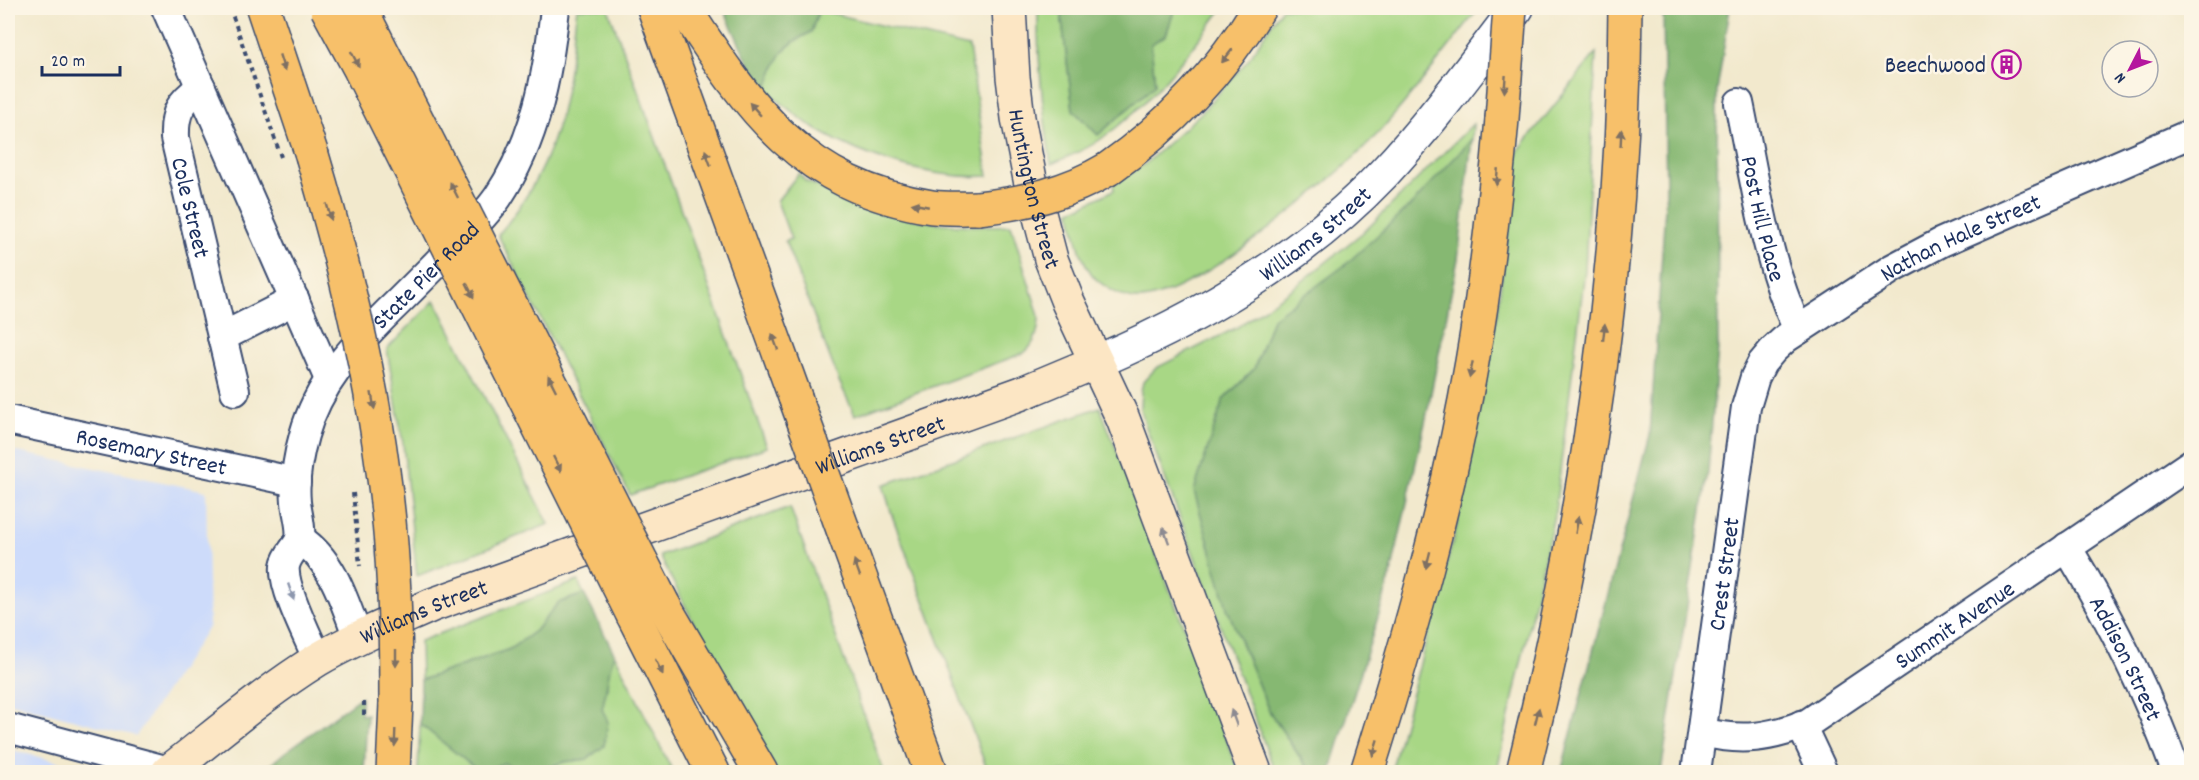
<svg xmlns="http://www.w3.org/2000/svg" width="2199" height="780" viewBox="0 0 2199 780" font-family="Dekko,sans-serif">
	<rect width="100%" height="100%" fill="#fcf5e5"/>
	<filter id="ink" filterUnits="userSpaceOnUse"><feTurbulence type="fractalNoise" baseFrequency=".0167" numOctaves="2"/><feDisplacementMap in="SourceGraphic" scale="12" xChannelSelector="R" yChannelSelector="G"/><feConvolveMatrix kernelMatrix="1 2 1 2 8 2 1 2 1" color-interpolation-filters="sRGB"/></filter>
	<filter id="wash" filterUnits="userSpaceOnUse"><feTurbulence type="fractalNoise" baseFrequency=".008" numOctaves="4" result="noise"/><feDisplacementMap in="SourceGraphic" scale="24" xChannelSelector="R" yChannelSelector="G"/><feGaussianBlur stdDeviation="1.35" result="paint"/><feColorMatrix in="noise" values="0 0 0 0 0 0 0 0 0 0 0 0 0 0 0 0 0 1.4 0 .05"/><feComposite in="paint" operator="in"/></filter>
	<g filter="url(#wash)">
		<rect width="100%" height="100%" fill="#f2e9cd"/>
		<g fill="#cddbfa">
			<polygon points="8,450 206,491 209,626 136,736 8,702"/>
			<polygon points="8,749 96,772 8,772"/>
		</g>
		<g fill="#a8d785" stroke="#628372" stroke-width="1.5">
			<path d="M577,8H608L767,447L630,495L498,235C527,201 549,160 560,117C569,83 572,43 577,8Z"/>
			<path d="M1038,8H1063L1062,21L1073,110L1098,135L1155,85L1151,43L1166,35L1175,8H1223C1186,56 1151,104 1101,139C1086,150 1068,157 1051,164C1043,112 1037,60 1038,8Z"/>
			<path d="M1282,8H1479C1444,53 1409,100 1370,142C1332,181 1188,303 1135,299C1124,298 1110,290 1102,284C1080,269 1076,234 1070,210L1080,207L1114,190L1113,184L1145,164L1202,112L1248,60Z"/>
			<path d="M819,10L969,47L988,176C932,180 865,158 817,130C799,119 783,104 766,90C779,57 777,49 811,32Z"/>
			<polygon points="1596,53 1585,270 1555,511 1498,765 1496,772 1391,772 1456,529 1497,314 1518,151"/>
			<polygon points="1473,124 1472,139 1431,186 1393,224 1335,274 1272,319 1254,369 1223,400 1227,608 1269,711 1310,772 1275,772 1146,427 1140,408 1141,391 1143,382 1156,368 1236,328 1299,284 1367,229"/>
			<path d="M799,173L805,181C828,190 851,202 874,209C918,223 965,228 1011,225L1039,316C1039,330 1035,344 1024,353L855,415L839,381L785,241L791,239L777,201Z"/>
			<polygon points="435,300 549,524 417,576 403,444 387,349"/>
			<polygon points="1100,407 1239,772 988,772 893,518 883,485"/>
			<polygon points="790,507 884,772 769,772 660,556"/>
			<polygon points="578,581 584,594 558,603 535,631 510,649 421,680 420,641"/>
			<polygon points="614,653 673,772 529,772 539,771 564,762 587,759 607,689 607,675"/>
			<polygon points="420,724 476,769 489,769 504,763 524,772 418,772"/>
		</g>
		<g fill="#86b872" stroke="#507468" stroke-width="1.5">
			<path d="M723,8H807L819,10L811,32C777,49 779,57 766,90L748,62Z"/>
			<polygon points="1063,8 1175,8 1166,35 1151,44 1155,85 1098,135 1073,110 1062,21"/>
			<polygon points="1663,8 1730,8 1717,91 1718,348 1708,472 1661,772 1561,772 1650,435 1666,192"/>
			<polygon points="1472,139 1458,259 1426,418 1390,578 1330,772 1310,772 1269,711 1227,608 1194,491 1223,400 1254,369 1272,319 1345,265 1414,202"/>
			<path d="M584,594L614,653C608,672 607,690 602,709L608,722L604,746L587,759L564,762L539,771L524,772L504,763L489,769H476L420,724L421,680L510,649L535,631L558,603Z"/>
			<polygon points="361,697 361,715 367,714 364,772 262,772 284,753"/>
		</g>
	</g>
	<g filter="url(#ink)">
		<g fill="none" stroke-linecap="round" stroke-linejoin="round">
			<defs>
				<g id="minor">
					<polyline points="166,8 329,379"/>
					<path id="s1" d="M201,87C180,102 174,112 175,138L235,391"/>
					<path id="s2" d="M1739,103C1755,179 1765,259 1798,330"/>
					<polyline points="222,337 295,300"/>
					<path id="s3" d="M8,420L296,482"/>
					<path d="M300,539C333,560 345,603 358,638"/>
					<path id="s4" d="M2067,547C2110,619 2149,694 2176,772"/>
					<path id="s5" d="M318,660C309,639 282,587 285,566C287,554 298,547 300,538C302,528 297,513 296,502C294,479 298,456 304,435C318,384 352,348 388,312C410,291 431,269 452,248C468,232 485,216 498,197C536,140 548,74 555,8"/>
					<polyline points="1801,725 1823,772"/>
					<polyline points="8,728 169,771"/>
					<path id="s6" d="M1702,732C1742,742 1769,738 1808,723L2192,463"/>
					<path id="s7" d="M1696,772L1746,407L1755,377L1762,363L1773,350L1786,338L1893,268L1942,242L2192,133"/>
				</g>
				<g id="tertiary">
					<path id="s8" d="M1096,362C1203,317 1303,258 1383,174C1432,122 1474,64 1517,8"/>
				</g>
				<g id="secondary">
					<path id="s9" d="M1009,8L1013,77L1018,118L1030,179L1051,259L1068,302L1123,419L1255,772"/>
					<path id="s10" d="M168,772C217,734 264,693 317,660C354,638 394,622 432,605L1022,393L1096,362"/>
				</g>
				<g id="primary">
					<path d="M1367,772C1409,638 1448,502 1472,362C1486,282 1495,200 1502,119"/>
					<path d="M1523,772C1585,523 1624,265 1625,8"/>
				</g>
				<g id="motorway">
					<polyline points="263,8 312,155"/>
					<polyline points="654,8 795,397"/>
					<path d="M684,8C750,110 803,187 932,207C947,209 963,208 978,208"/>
					<path d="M1108,169C1169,126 1221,71 1259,8"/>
					<polyline points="845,535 931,772"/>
					<polyline points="663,604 761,772"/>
					<polyline points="633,615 713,772"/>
					<polyline points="393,772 396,703"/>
				</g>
			</defs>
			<use href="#minor" stroke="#3b4b6f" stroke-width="32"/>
			<use href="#tertiary" stroke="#3b4b6f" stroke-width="36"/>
			<use href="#secondary" stroke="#3b4b6f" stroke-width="36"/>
			<use href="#primary" stroke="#3b4b6f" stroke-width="36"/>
			<use href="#motorway" stroke="#3b4b6f" stroke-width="36"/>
			<use href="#minor" stroke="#fff" stroke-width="28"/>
			<use href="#tertiary" stroke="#fff" stroke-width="33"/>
			<use href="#secondary" stroke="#fce6c4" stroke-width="33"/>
			<use href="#primary" stroke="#f7c06b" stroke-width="33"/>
			<use href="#motorway" stroke="#f7c06b" stroke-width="33"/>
			<defs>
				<polyline id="primary-bridge" points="1502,119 1510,8"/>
				<g id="motorway-bridge">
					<polyline points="327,8 360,69 633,615"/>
					<polyline points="360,8 663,604"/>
					<path d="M312,155C343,259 369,363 383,471C394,547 396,625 396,703"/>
					<path d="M978,208C1024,203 1068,193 1108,169"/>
					<polyline points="795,397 845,535"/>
				</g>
			</defs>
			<use href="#primary-bridge" stroke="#3b4b6f" stroke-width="36" stroke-linecap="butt"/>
			<use href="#motorway-bridge" stroke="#3b4b6f" stroke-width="36" stroke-linecap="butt"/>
			<g stroke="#3b4b6f" stroke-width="4" stroke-dasharray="4.5 4.5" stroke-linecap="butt">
				<polyline points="230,8 281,157"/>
				<polyline points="353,493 360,566"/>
				<polyline points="364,715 364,702"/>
			</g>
			<use href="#primary-bridge" stroke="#f7c06b" stroke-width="33"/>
			<use href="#motorway-bridge" stroke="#f7c06b" stroke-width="33"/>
		</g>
		<defs><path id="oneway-solid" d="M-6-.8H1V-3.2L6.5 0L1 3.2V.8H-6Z" transform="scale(1.5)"/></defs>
		<g fill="#7e7064">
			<use href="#oneway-solid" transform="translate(1227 56) rotate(128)"/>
			<use href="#oneway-solid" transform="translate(355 59) rotate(62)"/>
			<use href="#oneway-solid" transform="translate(282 63) rotate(72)"/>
			<use href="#oneway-solid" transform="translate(1505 84) rotate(94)"/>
			<use href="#oneway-solid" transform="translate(755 109) rotate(-131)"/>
			<use href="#oneway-solid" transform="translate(1621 138) rotate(-87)"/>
			<use href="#oneway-solid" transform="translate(708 158) rotate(-110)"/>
			<use href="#oneway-solid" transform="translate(1497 177) rotate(95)"/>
			<use href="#oneway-solid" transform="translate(454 190) rotate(-117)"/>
			<use href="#oneway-solid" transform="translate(920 205) rotate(-169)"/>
			<use href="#oneway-solid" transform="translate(329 212) rotate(74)"/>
			<use href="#oneway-solid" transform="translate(470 290) rotate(64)"/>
			<use href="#oneway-solid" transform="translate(1604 332) rotate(-84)"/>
			<use href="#oneway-solid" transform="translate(775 342) rotate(-110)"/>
			<use href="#oneway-solid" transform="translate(1471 370) rotate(101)"/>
			<use href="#oneway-solid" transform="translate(552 383) rotate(-117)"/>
			<use href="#oneway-solid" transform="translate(373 401) rotate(80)"/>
			<use href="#oneway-solid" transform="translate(557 464) rotate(64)"/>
			<use href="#oneway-solid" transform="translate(1577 525) rotate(-80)"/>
			<use href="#oneway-solid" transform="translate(1428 560) rotate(104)"/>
			<use href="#oneway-solid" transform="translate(857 568) rotate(-110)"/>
			<use href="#oneway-solid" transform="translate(396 658) rotate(90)"/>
			<use href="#oneway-solid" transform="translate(659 667) rotate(63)"/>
			<use href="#oneway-solid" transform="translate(1537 716) rotate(-76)"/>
			<use href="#oneway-solid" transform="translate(395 738) rotate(92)"/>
			<use href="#oneway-solid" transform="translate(1375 748) rotate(107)"/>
		</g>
		<g fill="#8c8a91">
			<use href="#oneway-solid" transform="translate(1166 535) rotate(-110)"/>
			<use href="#oneway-solid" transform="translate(1234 718) rotate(-110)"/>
		</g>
		<use fill="#8d97ae" href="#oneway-solid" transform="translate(291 592) rotate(71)"/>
	</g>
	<defs>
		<symbol id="building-ring" viewBox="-11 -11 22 22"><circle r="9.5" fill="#fcf5e5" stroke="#b5179e" stroke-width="1.5"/><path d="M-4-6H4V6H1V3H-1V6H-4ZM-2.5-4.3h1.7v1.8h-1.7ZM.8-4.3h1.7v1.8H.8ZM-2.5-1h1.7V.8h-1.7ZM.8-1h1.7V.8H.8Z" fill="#b5179e"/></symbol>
	</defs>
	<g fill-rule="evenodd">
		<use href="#building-ring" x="1990" y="48" width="33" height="33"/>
	</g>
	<g text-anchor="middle" stroke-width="5" stroke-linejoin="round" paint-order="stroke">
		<g font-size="24" fill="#1b2f5e" stroke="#fcf5e5" text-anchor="end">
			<text x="1986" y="72">Beechwood</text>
		</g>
		<g font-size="24" fill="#1b2f5e" stroke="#fcf5e5">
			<text dy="8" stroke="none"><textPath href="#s9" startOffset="183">Huntington Street</textPath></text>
			<text dy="8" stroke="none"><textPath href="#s1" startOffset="132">Cole Street</textPath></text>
			<text dy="8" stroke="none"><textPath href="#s2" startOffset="118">Post Hill Place</textPath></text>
			<text dy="8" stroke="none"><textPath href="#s8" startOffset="255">Williams Street</textPath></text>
			<text dy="8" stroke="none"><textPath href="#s7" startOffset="652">Nathan Hale Street</textPath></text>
			<text dy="8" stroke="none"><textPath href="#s5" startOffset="440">State Pier Road</textPath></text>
			<text dy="8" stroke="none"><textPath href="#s10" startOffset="790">Williams Street</textPath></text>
			<text dy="8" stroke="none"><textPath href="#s3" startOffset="147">Rosemary Street</textPath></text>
			<text dy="8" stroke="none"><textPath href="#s7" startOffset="200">Crest Street</textPath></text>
			<text dy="8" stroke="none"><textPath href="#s10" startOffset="304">Williams Street</textPath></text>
			<text dy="8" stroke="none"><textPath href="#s6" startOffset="285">Summit Avenue</textPath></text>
			<text dy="8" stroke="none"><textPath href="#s4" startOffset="126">Addison Street</textPath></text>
		</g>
	</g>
	<rect width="2199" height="780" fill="none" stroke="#fcf5e5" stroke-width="30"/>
	<g transform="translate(2130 69) rotate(228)"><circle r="28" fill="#fcf5e5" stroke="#a2a6af" stroke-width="1.5"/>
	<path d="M0-4.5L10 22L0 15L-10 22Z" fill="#b5179e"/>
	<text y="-9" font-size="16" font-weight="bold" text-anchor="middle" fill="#1b2f5e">N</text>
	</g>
	<path d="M42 66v9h78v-9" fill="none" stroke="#1b2f5e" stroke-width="3"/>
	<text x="51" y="66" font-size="18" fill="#1b2f5e" stroke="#fcf5e5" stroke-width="4.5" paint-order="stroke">20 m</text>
</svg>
